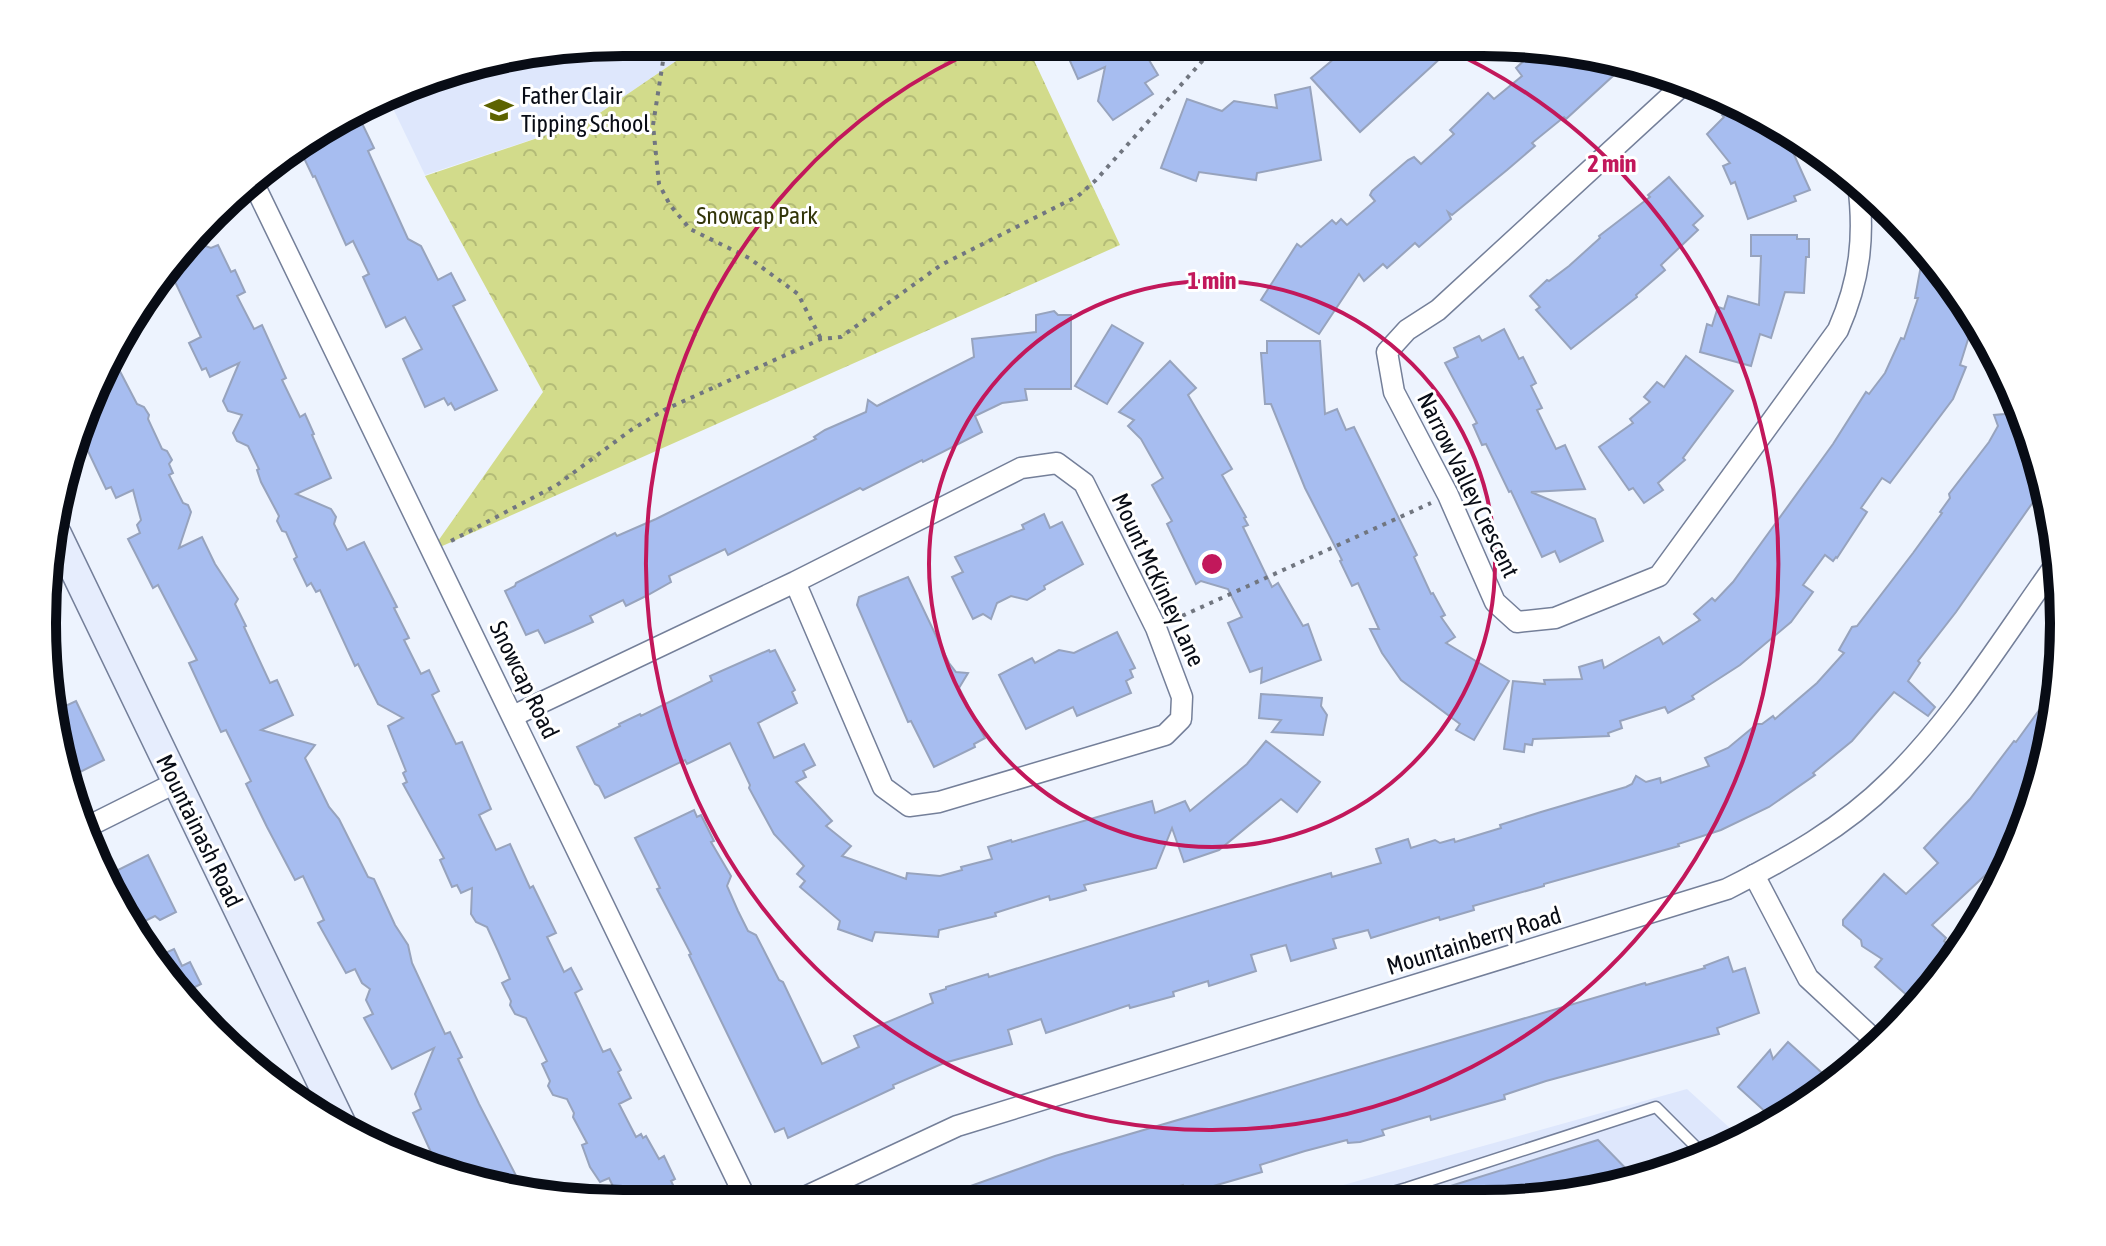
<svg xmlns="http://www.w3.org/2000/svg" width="2106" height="1246" viewBox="0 0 2106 1246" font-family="'Asap Condensed',sans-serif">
	<defs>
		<pattern id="park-crowns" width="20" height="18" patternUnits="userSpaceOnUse" patternTransform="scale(2)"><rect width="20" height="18" fill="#d2db8b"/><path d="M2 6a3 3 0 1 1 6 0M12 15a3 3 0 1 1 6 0" fill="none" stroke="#b3bb77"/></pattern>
	</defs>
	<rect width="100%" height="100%" fill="#edf3fe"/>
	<g fill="#dee7fc">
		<polygon points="623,42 704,42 588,121 425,175 388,98 437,73"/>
		<polygon points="1687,1089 1743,1140 1669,1173 1521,1203 1279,1203"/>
	</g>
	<polygon fill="url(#park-crowns)" points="704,42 1026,43 1120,245 431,551 543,392 425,176 588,121"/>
	<g fill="#a7bdf0" stroke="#97a3bd" stroke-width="2">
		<polygon points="1062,43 1136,43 1142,58 1146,55 1158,75 1145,83 1153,94 1113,120 1098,101 1105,67 1078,79"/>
		<polygon points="1353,43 1457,43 1360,132 1311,78"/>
		<polygon points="1539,47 1626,64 1566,119 1564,117 1532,143 1535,146 1507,170 1452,215 1448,212 1451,219 1419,247 1415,243 1387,268 1383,264 1364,281 1359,274 1319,334 1261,300 1297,244 1301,247 1332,220 1336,224 1341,219 1347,225 1375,201 1370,195 1372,191 1408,160 1414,157 1421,164 1454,134 1450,130 1488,93 1494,99 1522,76 1516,68"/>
		<polygon points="1310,87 1321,160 1257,173 1256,180 1199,172 1196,181 1161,168 1187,99 1222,111 1234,101 1277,108 1275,95"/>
		<polygon points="1735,105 1782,128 1810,190 1794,196 1796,201 1748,219 1735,182 1731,184 1723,166 1730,163 1707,134 1724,117 1722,115"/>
		<polygon points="358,115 374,148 368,151 408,239 421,246 438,280 451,273 465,300 453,306 497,390 455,410 451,403 448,405 444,398 425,407 403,359 422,349 405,317 386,327 363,277 369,274 353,241 346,245 315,176 313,177 303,156 324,146 319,136"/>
		<polygon points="1669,177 1703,216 1693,225 1698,230 1661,265 1665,270 1636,295 1637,297 1571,349 1536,310 1540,307 1530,296 1547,280 1549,281 1569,266 1600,238 1599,236 1650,197 1648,195"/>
		<polygon points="1751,235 1797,235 1797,239 1809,239 1809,257 1806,257 1804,293 1785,292 1771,338 1760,334 1751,366 1700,352 1707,324 1712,326 1718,307 1724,309 1728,296 1759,305 1761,256 1751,256"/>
		<polygon points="194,242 211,248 218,245 231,272 235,270 245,292 237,296 254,329 262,325 286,378 282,380 300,417 305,414 314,434 312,435 331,478 296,494 331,509 336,517 334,524 347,550 364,542 397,607 394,608 409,638 404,640 421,674 429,670 439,691 432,695 456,744 462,742 491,809 479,815 496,850 510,844 530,888 533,886 556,933 547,937 564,972 571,968 582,989 575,993 603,1052 610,1049 621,1070 618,1072 631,1098 619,1104 636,1137 641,1134 643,1138 646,1136 659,1159 664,1156 675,1179 671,1181 676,1191 651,1203 621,1203 609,1178 600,1182 590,1167 582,1145 587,1143 573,1117 574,1113 567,1099 553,1095 548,1086 550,1081 542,1064 547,1061 526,1018 515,1014 510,1005 511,1001 502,983 510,979 498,951 487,927 476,922 471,914 472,888 461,893 457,885 452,887 440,860 444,858 403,784 407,782 403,773 406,771 388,726 403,718 378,704 358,664 355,666 320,590 316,592 311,583 307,586 294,559 297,557 286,532 282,531 277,521 279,516 261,482 257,470 259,469 248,446 237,441 233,433 242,415 228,411 223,401 239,363 210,377 206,368 202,370 189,343 201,337 169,269"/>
		<polygon points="1924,249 1966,301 1975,317 1960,365 1966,367 1953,399 1890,483 1882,478 1861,508 1867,512 1837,558 1836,557 1833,561 1825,555 1803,585 1813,592 1791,622 1740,665 1692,696 1694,699 1668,713 1665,707 1620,721 1622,728 1608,733 1609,736 1533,739 1532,745 1525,744 1524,752 1504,749 1513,681 1545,684 1544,680 1582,679 1579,667 1602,660 1604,668 1659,637 1663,644 1700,620 1694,614 1712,598 1715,601 1733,582 1833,444 1866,392 1869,394 1885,373 1901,338 1904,339 1918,298 1915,298"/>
		<polygon points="1054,311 1058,315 1071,315 1071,389 1025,389 1027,400 1002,403 975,416 982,432 923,462 922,460 863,490 860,488 728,555 725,549 669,576 671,582 646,596 626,606 623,600 590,616 593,622 573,631 545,643 538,630 526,635 505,591 515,586 516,583 615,533 617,536 656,519 816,439 814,437 825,430 866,412 868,400 877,406 974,357 972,339 1036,332 1036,315"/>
		<polygon points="1112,325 1143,343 1107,404 1075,386"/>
		<polygon points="1504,329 1519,359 1523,357 1536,383 1531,386 1542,408 1537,410 1556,449 1565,445 1585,489 1531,492 1595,519 1603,541 1560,562 1555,551 1542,557 1511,491 1509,492 1486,444 1482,445 1473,425 1477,423 1445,363 1458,357 1454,348 1479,336 1482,341"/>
		<polygon points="1267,341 1320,341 1325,414 1337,409 1346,430 1354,427 1417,555 1414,557 1431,594 1433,593 1445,615 1441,617 1455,637 1446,643 1509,681 1474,740 1456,730 1460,724 1401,680 1382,653 1370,629 1379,629 1358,583 1352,586 1340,561 1342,560 1305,488 1271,404 1265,404 1261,353 1267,353"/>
		<polygon points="112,356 137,404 144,407 149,415 148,419 162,449 167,451 172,460 169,464 173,473 169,475 183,503 188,505 191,512 179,548 202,537 215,564 238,599 235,604 246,626 244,627 270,683 277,680 293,715 261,730 315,745 305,758 329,807 339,819 368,877 374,879 395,925 408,945 412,963 445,1034 450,1032 462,1057 458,1059 479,1104 524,1191 441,1174 413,1113 421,1109 415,1094 434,1048 392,1069 364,1018 373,1014 366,1000 370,989 362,983 355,969 346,973 318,923 324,920 303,876 295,880 267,827 246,784 251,781 226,730 221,732 189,663 197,660 158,585 153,588 128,539 140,533 137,525 141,520 133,490 116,498 111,487 106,489 78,430"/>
		<polygon points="1686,356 1733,391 1683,458 1685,460 1658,483 1663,490 1644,503 1633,488 1629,490 1599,447 1633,423 1630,419 1650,402 1644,397 1657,382 1664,387"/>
		<polygon points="1170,361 1196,388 1188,395 1232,469 1222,475 1246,517 1244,518 1248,525 1243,527 1272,587 1278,583 1303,626 1308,624 1321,660 1261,683 1262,668 1250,672 1228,623 1242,617 1228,589 1201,581 1196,584 1167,524 1172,521 1152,485 1163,478 1141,439 1128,426 1134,420 1119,412"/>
		<polygon points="2008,409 2025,419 2045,485 1956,612 1918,661 1920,663 1908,681 1935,707 1928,716 1894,692 1852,741 1813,773 1815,775 1769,807 1721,830 1678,844 1679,846 1544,884 1544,886 1473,906 1474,910 1440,920 1439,917 1371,938 1368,930 1333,939 1336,948 1291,961 1286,945 1251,955 1256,971 1209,986 1208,981 1173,992 1174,996 1130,1008 1129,1005 1046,1033 1041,1019 1008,1030 1012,1044 944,1063 893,1085 894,1088 788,1138 784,1128 775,1132 689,955 691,954 657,889 660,888 635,838 694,810 697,817 701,815 714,841 711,842 731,876 727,886 738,911 748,931 756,935 779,980 783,982 822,1064 859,1047 854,1036 933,1003 930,994 946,989 946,987 988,974 989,977 1290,885 1331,873 1332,877 1381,863 1376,849 1408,839 1411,848 1435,840 1440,843 1454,839 1455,842 1501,828 1500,825 1541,812 1626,787 1632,784 1636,776 1646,782 1660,778 1661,783 1709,766 1705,758 1728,748 1757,724 1762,724 1773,716 1775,719 1817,683 1844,653 1839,650 1852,627 1857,626 1913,553 1942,513 1940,512 1950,498 1949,494 1989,442 1998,426 1994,415 2005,414"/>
		<polygon points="1044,514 1050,528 1062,522 1083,564 1044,586 1045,589 1027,600 1011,596 997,603 991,619 983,614 973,619 952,577 963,572 955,557 1024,529 1022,525"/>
		<polygon points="908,577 949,663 956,672 968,673 959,688 985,738 974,744 975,747 934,767 911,721 908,722 857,605 859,597"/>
		<polygon points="1117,632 1135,668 1130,670 1133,677 1126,681 1131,693 1077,716 1073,707 1026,729 999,675 1032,658 1035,663 1059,650 1074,653"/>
		<polygon points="769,650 770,652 775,650 795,690 792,692 797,703 758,723 774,758 804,744 815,765 803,771 806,777 796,782 832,821 826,826 851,846 842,856 906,879 907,873 940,876 962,870 961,867 992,859 988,847 1011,840 1012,842 1152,801 1155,813 1185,801 1190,811 1247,764 1266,741 1320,782 1297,812 1281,799 1219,850 1184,862 1172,828 1156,868 1084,885 1086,890 1062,897 1050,900 1049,896 995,913 996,916 939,930 938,937 875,932 872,941 838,929 840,921 800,887 805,881 797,874 804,866 774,834 749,788 750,785 730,743 687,764 685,760 605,798 599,786 595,784 577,747 620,726 619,724 640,714 641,716 712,681 710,676"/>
		<polygon points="2058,684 2053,737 2020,846 2006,870 2003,867 1998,873 1993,868 1932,925 1946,938 1944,941 1959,955 1918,1005 1875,967 1882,959 1862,946 1861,940 1843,925 1843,920 1884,874 1906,894 1938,863 1924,848 1970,799 2014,741 2016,742"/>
		<polygon points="1261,694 1322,698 1321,706 1327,715 1323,735 1272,732 1281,720 1259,718"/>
		<polygon points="76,701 104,760 68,778 58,718 61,708"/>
		<polygon points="148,855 176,912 160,920 155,916 135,926 108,875"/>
		<polygon points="174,949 182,966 190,962 201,984 181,994 162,976 152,959"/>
		<polygon points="1728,957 1733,972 1745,968 1759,1013 1717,1028 1719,1034 1546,1081 1504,1095 1505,1099 1431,1120 1430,1116 1382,1130 1384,1135 1360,1142 1348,1143 1347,1140 1305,1151 1260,1165 1262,1172 1203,1189 1202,1187 1185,1192 1183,1185 1137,1198 1138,1203 932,1203 931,1200 1055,1156 1645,983 1646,985 1705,968 1704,966"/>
		<polygon points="1788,1042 1832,1082 1782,1120 1773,1112 1770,1116 1738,1087 1770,1050 1773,1059"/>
		<polygon points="1598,1140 1637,1180 1521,1203 1413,1203 1412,1198"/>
	</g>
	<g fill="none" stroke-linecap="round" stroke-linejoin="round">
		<defs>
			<polyline id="lane" points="1353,1203 1407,1188 1656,1107 1706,1157"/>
			<g id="street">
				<polyline points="1217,43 1238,49 1259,43"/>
				<path d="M1687,81L1438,310L1407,330L1387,352L1394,392L1448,495L1495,602L1517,622L1555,618L1659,576L1838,330C1860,280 1865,237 1858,183"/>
				<polyline points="252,180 748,1203"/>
				<polyline points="513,716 795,582 1021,468 1057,463 1084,483 1156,628 1182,697 1181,719 1165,735 939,802 909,806 883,787 795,582"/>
				<polyline points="83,829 175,783"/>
				<polyline points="1754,875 1808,978 1880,1045"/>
				<path d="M792,1203L957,1126L1727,889C1786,859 1843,828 1890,781C1954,719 2006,633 2058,561"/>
			</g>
			<polyline id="secondary" points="57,534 343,1127"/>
		</defs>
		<use href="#lane" stroke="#747f99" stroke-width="13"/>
		<use href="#street" stroke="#747f99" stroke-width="23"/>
		<use href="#secondary" stroke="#747f99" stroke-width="31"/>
		<g stroke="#717680" stroke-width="4" stroke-dasharray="4 6" stroke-linecap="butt">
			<polyline points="666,42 653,125 659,184 670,205 690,229 749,258 798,294 821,339"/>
			<polyline points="451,541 557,485 631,430 664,410 821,339 841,337 941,265 1078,196 1096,180 1205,58"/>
			<polyline points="1173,620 1431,503"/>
		</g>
		<use href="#lane" stroke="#fff" stroke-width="10"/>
		<use href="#street" stroke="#fff" stroke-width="20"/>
		<use href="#secondary" stroke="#e6edfd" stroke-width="28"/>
	</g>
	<g fill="none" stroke="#c2185b" stroke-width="4">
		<circle cx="1212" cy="564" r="283"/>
		<path d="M1438 45A566 566 0 1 1 991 43"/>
	</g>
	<defs>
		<symbol id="school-bare" viewBox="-9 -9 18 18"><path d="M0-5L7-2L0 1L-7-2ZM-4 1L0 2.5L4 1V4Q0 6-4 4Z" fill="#5d6300" stroke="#fff" stroke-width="2.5" paint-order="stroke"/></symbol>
	</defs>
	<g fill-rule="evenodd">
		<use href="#school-bare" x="479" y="90" width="40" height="40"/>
	</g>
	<g text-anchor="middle" stroke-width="6" stroke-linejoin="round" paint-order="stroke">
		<g font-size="24" fill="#080c15" stroke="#fff" text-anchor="start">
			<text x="521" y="104">Father Clair<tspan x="521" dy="28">Tipping School</tspan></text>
		</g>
		<g font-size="24" fill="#323509" stroke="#fff">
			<text x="757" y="224">Snowcap Park</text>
		</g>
		<g font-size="24" fill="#080c15" stroke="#fff">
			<text transform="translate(1468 485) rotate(64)" y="8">Narrow Valley Crescent</text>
			<text transform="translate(1158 580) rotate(65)" y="8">Mount McKinley Lane</text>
			<text transform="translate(524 680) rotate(64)" y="8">Snowcap Road</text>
			<text transform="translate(199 831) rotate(64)" y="8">Mountainash Road</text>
			<text transform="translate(1474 941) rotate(-17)" y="8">Mountainberry Road</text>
		</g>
	</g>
	<path d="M0 0H2106V1246H0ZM623 56H1483A567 567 0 0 1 2050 623V623A567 567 0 0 1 1483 1190H623A567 567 0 0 1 56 623V623A567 567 0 0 1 623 56Z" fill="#fff" fill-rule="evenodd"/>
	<path fill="none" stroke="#080c15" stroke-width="10" d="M623 56H1483A567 567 0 0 1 2050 623V623A567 567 0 0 1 1483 1190H623A567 567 0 0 1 56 623V623A567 567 0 0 1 623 56Z"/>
	<circle cx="1212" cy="564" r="12" fill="#c2185b" stroke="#fff" stroke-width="4"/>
	<g font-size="24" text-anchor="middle" font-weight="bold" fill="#c2185b" stroke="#fff" stroke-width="6" stroke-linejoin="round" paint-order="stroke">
		<text x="1612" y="172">2 min</text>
		<text x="1212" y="289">1 min</text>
	</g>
</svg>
